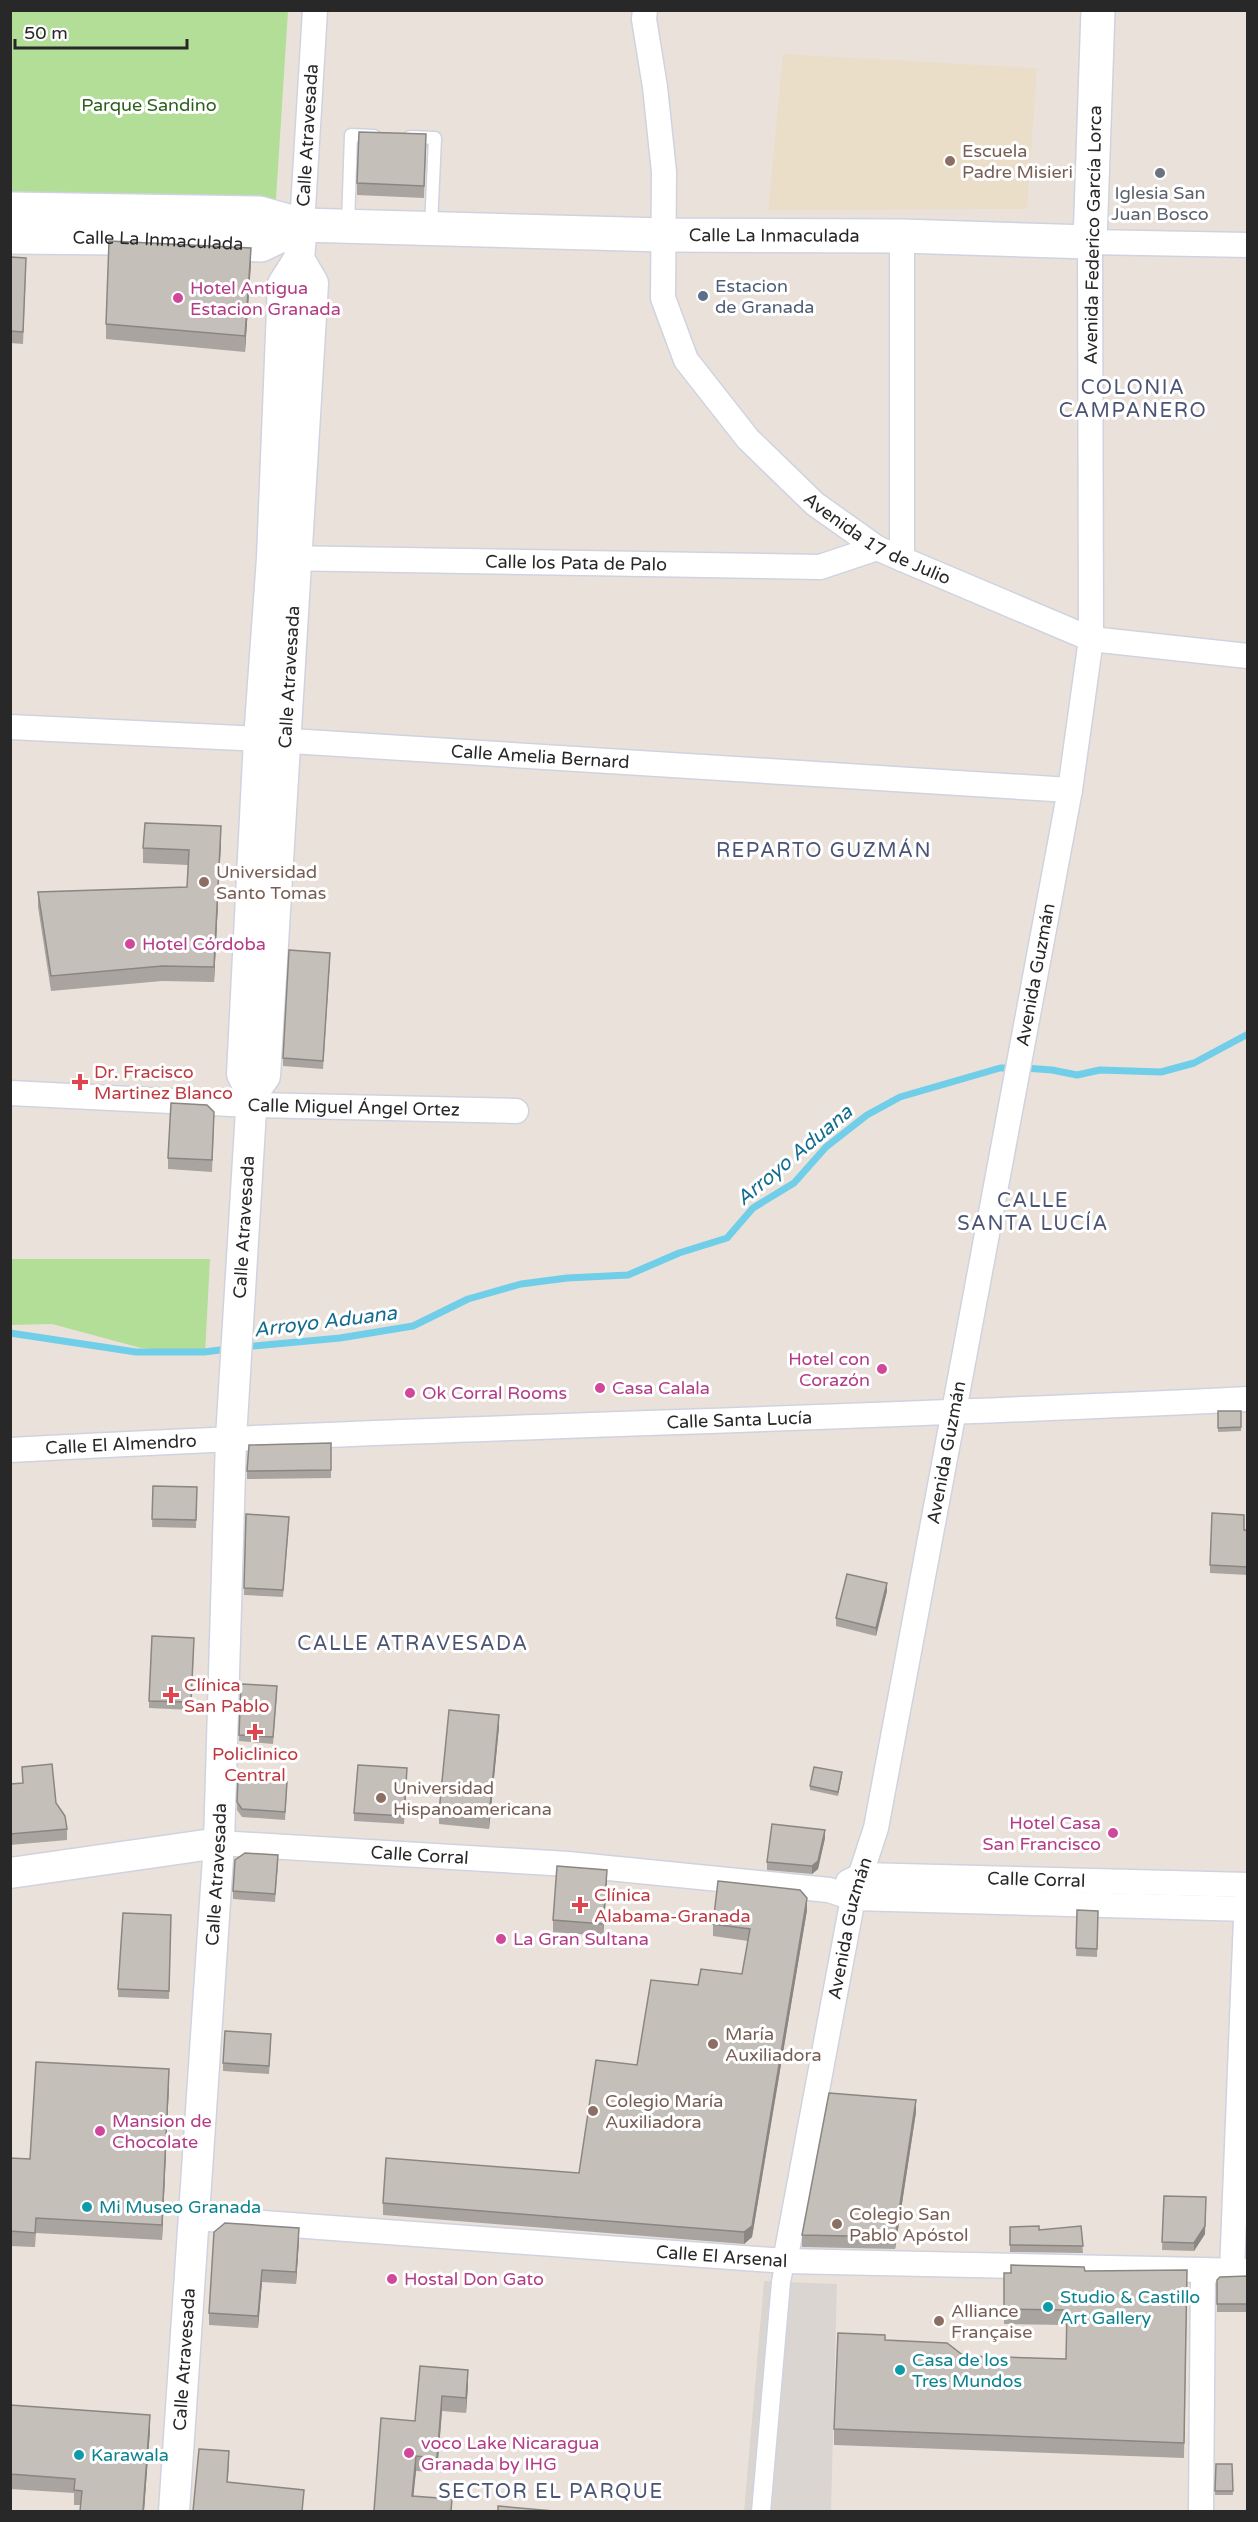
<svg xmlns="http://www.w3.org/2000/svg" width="1258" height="2522" viewBox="0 0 1258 2522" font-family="'Varela Round',sans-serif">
	<rect width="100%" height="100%" fill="#eae2da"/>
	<polygon fill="#ebdec9" points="783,54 1037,68 1027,209 768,210"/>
	<g fill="#b3de98">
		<polygon points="11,11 288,11 276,199 11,198"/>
		<polygon points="11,1259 210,1259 205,1354 141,1348 52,1324 11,1325"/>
	</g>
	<polygon fill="#dad5d0" points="764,2281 837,2284 831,2511 744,2512"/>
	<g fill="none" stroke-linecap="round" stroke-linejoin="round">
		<g stroke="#71cee8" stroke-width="7">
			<polyline points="1024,1068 1052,1070 1077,1075 1100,1070 1161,1072 1194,1063 1248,1034"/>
			<polyline points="10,1333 136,1352 204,1352 228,1349"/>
			<polyline points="242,1347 340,1338 413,1326 468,1299 521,1284 567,1278 628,1275 679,1253 727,1238 753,1208 794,1183 826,1147 867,1115 900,1097 1000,1068 1012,1068"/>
		</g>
		<defs>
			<g id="service">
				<polyline points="410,137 435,138 431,227"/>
				<polyline points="348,224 351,135 374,136"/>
			</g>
			<polyline id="pedestrian" points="761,2512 781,2282 785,2261"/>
			<g id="minor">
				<path id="s1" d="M645,10L644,19L655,87L664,172L663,298L686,360L748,439L815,504L877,548L902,559L1091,639L1248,656"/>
				<path id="s2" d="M302,225L315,10"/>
				<polyline points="902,236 902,559"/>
				<path id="s3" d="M279,558L820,567L877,548"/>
				<path id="s4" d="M10,727L259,739L1070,790"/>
				<path id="s5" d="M10,1093L251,1105L516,1111"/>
				<path id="s6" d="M10,1450C423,1427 835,1420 1248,1399"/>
				<path id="s7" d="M219,1843L568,1864L829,1890L853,1898L1248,1909"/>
				<path id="s8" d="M848,1882L862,1875L1248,1885"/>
				<path id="s9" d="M195,2218L785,2261L1248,2271"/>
				<path id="s10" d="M785,2261L853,1898L876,1828L1070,790L1091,639L1090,242L1248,245"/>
				<polyline points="1232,2272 1247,1893"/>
				<polyline points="1201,2512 1203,2272"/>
			</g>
			<g id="tertiary">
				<path id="s11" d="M252,1094L265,1076L313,283L299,259"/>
				<polyline points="10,1873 219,1843"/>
				<path id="s12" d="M174,2512L219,1843L231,1438L252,1094L242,1074L259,739L272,558L283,284L299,259L302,225"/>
			</g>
			<g id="secondary">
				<path id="s13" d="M10,209L259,213L302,225L663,235L902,236L1090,242L1098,10"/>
				<path id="s14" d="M10,237L123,238L261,245L302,225"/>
			</g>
		</defs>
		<use href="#service" stroke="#cfd3e0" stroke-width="15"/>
		<use href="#pedestrian" stroke="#cfd3e0" stroke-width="21"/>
		<use href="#minor" stroke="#cfd3e0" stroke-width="27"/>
		<use href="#tertiary" stroke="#cfd3e0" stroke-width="33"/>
		<use href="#secondary" stroke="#cfd3e0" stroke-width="36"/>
		<use href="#service" stroke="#fff" stroke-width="12"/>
		<use href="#pedestrian" stroke="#fff" stroke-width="18"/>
		<use href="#minor" stroke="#fff" stroke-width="24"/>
		<use href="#tertiary" stroke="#fff" stroke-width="30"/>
		<use href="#secondary" stroke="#fff" stroke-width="33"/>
	</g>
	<g fill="#a9a49f">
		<polygon points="426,146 424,198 357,195 357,183"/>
		<polygon points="10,257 26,269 23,344 10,343"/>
		<polygon points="251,263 245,352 106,339 106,324"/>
		<polygon points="221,841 214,982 162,981 51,991 38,907 38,892 187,887 188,865 143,863 143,848"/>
		<polygon points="330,961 323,1069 283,1066 283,1058"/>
		<polygon points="214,1124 212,1172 168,1169 168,1158"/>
		<polygon points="1218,1411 1241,1411 1241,1431 1218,1432"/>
		<polygon points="331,1443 331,1478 247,1479 247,1471"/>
		<polygon points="153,1486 197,1487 196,1528 152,1527"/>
		<polygon points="246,1514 289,1524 283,1597 244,1595"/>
		<polygon points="1244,1530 1248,1530 1248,1575 1210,1573 1210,1565"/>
		<polygon points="887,1591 876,1636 836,1626 836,1618"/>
		<polygon points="194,1646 191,1710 149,1708 149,1701"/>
		<polygon points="241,1684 277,1693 273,1744 239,1741"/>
		<polygon points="499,1727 489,1829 439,1824 439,1812"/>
		<polygon points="22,1767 56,1803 67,1829 67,1840 10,1845 10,1784 23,1783"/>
		<polygon points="407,1776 404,1824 354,1821 354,1813"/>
		<polygon points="842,1777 838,1796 810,1790 810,1786"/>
		<polygon points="238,1779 287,1790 285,1820 242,1817 237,1810"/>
		<polygon points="825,1838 818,1869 812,1874 767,1870 767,1862"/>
		<polygon points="278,1863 275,1902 233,1899 233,1891"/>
		<polygon points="607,1882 603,1936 553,1932 553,1920"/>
		<polygon points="807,1910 752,2237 744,2244 383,2215 383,2203 579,2173 698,1985 742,1974 748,1941 713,1936 713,1924"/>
		<polygon points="1077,1910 1098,1911 1097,1957 1076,1956"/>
		<polygon points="171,1915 169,1999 118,1997 118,1989"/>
		<polygon points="271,2042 269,2074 223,2071 223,2063"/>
		<polygon points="169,2083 162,2240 36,2233 35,2247 10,2246 10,2158 30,2159"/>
		<polygon points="916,2112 895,2249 802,2247 802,2235"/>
		<polygon points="1164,2196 1205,2234 1194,2251 1162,2250"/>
		<polygon points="1081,2226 1083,2253 1010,2252 1010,2227 1039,2230"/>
		<polygon points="299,2240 296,2284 262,2282 258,2328 209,2325 209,2313"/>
		<polygon points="1085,2271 1187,2285 1184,2458 834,2445 834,2429 885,2340 964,2356 1066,2359 1066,2325 1004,2324 1004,2273"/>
		<polygon points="1248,2276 1248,2312 1217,2312 1217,2280"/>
		<polygon points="420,2366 468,2385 466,2413 442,2411 437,2472 416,2471 413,2496 452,2511 374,2511 415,2421"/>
		<polygon points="10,2405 150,2430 144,2511 80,2511 81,2505 74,2505 74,2493 10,2489"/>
		<polygon points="1216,2464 1232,2464 1233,2495 1215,2495"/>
	</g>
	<g fill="#8a8682">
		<polygon points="251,248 251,263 245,352 245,336"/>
		<polygon points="221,826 221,841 214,982 214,967"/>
		<polygon points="887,1583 887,1591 876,1636 876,1628"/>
		<polygon points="499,1715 499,1727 489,1829 489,1817"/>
		<polygon points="825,1830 825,1838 818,1869 812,1874 812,1866"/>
		<polygon points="607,1870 607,1882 603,1936 603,1924"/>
		<polygon points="807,1898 807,1910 752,2237 744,2244 744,2232"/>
		<polygon points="169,2069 169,2083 162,2240 162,2225"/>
		<polygon points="916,2100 916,2112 895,2249 895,2237"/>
		<polygon points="1206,2205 1205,2234 1194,2251 1194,2243"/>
		<polygon points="299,2228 299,2240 296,2284 296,2272"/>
		<polygon points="262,2270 262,2282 258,2328 258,2316"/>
		<polygon points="468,2370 468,2385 466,2413 466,2398"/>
		<polygon points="442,2396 442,2411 437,2472 437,2458"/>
		<polygon points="150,2415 150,2430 144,2511 143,2511"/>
		<polygon points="229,2451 229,2461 227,2492 227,2482"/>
		<polygon points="416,2456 416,2471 412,2511 412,2496"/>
	</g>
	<g fill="#c5bfb9" stroke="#8a8682" stroke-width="1.5">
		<polygon points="359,132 426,134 424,186 357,183"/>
		<polygon points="109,241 251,248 245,336 106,324"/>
		<polygon points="10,257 26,258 23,332 10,331"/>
		<polygon points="145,823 221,826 214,967 162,966 51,976 38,892 187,887 189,850 143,848"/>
		<polygon points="289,950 330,953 323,1061 283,1058"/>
		<polygon points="171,1103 207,1105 214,1112 212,1160 168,1158"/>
		<polygon points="1218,1411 1241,1411 1241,1427 1218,1428"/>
		<polygon points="331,1443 331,1470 247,1471 249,1445"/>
		<polygon points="153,1486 197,1487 196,1520 152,1519"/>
		<polygon points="1212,1513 1244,1515 1244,1530 1248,1530 1248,1567 1210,1565"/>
		<polygon points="246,1514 289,1517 283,1590 244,1588"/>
		<polygon points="847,1574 887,1583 876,1628 836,1618"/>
		<polygon points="152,1636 194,1638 191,1702 149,1701"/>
		<polygon points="241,1684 277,1686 273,1737 239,1735"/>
		<polygon points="449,1710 499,1715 489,1817 439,1812"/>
		<polygon points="52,1764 56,1803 65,1816 67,1829 10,1834 10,1784 23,1783 22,1767"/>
		<polygon points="358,1765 407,1768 404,1816 354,1813"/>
		<polygon points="814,1767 842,1772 838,1792 810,1786"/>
		<polygon points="238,1779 287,1782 285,1812 242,1809 237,1802"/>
		<polygon points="772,1824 825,1830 818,1861 812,1866 767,1862"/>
		<polygon points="245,1853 278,1855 275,1894 233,1891 235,1860"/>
		<polygon points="557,1866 607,1870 603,1924 553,1920"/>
		<polygon points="718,1881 800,1890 807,1898 752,2226 744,2232 383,2203 386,2158 579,2173 596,2060 637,2065 651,1980 698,1985 701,1969 742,1974 750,1929 713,1924"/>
		<polygon points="1077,1910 1098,1911 1097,1949 1076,1948"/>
		<polygon points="123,1913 171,1915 169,1991 118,1989"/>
		<polygon points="225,2031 271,2034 269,2066 223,2063"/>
		<polygon points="36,2062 169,2069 162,2225 36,2218 35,2233 10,2231 10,2158 30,2159"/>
		<polygon points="829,2093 916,2100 895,2237 802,2235"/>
		<polygon points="1164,2196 1206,2197 1205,2226 1194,2243 1162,2242"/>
		<polygon points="225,2223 299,2228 296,2272 262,2270 258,2316 209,2313 214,2232"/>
		<polygon points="1039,2226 1039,2230 1081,2226 1083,2246 1010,2245 1010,2227"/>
		<polygon points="1011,2265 1084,2267 1085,2271 1187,2270 1184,2443 834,2429 838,2333 885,2335 885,2340 947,2343 964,2356 1066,2359 1067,2310 1004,2309 1004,2273 1011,2273"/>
		<polygon points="1248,2276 1248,2304 1217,2304 1217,2280 1220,2277"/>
		<polygon points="420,2366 468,2370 466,2398 442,2396 437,2458 416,2456 412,2496 452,2499 451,2511 374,2511 381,2418 415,2421"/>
		<polygon points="10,2405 150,2415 143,2511 80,2511 82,2491 74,2490 75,2479 10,2474"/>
		<polygon points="199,2449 229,2451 227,2482 304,2490 302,2511 193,2511"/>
		<polygon points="1216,2464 1232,2464 1233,2491 1215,2491"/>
		<polygon points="498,2506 554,2511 498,2511"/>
	</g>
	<g fill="#8d6e63" stroke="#fff" stroke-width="2">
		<circle cx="950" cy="161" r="6"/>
		<circle cx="204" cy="882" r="6"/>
		<circle cx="381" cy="1798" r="6"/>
		<circle cx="713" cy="2044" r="6"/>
		<circle cx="593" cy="2111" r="6"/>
		<circle cx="837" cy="2224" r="6"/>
		<circle cx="939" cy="2321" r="6"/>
	</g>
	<circle fill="#6b7280" stroke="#fff" stroke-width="2" cx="1160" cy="173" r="6"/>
	<circle fill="#5c6f8a" stroke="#fff" stroke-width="2" cx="703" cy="296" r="6"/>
	<g fill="#d1479c" stroke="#fff" stroke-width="2">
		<circle cx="178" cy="298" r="6"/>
		<circle cx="130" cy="944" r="6"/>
		<circle cx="882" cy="1369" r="6"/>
		<circle cx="600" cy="1388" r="6"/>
		<circle cx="410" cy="1393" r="6"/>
		<circle cx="1113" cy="1833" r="6"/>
		<circle cx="501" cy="1939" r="6"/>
		<circle cx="100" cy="2131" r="6"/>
		<circle cx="392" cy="2279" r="6"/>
		<circle cx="409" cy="2453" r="6"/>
	</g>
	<g fill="#e0444e" stroke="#fff" stroke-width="2">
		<path d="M77 1073h6v6h6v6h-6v6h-6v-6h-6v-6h6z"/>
		<path d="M168 1686h6v6h6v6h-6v6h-6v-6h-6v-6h6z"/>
		<path d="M252 1723h6v6h6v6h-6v6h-6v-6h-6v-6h6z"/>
		<path d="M577 1896h6v6h6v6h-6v6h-6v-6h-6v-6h6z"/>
	</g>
	<g fill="#0f9aa8" stroke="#fff" stroke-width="2">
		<circle cx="87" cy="2207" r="6"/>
		<circle cx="1048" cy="2307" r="6"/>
		<circle cx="900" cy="2370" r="6"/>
		<circle cx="79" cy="2455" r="6"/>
	</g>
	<g text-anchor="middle" stroke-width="6" stroke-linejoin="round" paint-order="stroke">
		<g font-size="18" fill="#2e601d" stroke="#fff">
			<text x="149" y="111">Parque Sandino</text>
		</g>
		<g font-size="18" fill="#282828" stroke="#fff">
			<text dy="6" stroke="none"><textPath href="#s2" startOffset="90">Calle Atravesada</textPath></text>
			<text transform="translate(1093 235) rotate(-89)" y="6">Avenida Federico García Lorca</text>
			<text dy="6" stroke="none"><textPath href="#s13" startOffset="766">Calle La Inmaculada</textPath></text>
			<text dy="6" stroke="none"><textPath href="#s14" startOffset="148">Calle La Inmaculada</textPath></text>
			<text dy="6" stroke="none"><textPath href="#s1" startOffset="621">Avenida 17 de Julio</textPath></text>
			<text dy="6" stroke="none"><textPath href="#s3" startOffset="297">Calle los Pata de Palo</textPath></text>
			<text dy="6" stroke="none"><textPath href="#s11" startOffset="422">Calle Atravesada</textPath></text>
			<text dy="6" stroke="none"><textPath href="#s4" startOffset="531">Calle Amelia Bernard</textPath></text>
			<text dy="6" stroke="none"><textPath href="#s10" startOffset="1311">Avenida Guzmán</textPath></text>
			<text dy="6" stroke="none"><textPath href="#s5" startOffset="344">Calle Miguel Ángel Ortez</textPath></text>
			<text dy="6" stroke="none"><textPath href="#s12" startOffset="1287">Calle Atravesada</textPath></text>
			<text dy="6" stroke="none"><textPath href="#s6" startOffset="730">Calle Santa Lucía</textPath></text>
			<text dy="6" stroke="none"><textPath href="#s6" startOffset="111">Calle El Almendro</textPath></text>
			<text dy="6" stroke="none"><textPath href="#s10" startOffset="825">Avenida Guzmán</textPath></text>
			<text dy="6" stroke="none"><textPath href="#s7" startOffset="201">Calle Corral</textPath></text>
			<text dy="6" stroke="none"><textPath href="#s12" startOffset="639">Calle Atravesada</textPath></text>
			<text dy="6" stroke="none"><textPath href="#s8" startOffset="190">Calle Corral</textPath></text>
			<text dy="6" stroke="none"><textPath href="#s10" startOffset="339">Avenida Guzmán</textPath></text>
			<text dy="6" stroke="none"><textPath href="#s9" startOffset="528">Calle El Arsenal</textPath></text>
			<text dy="6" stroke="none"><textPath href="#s12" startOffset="153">Calle Atravesada</textPath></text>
		</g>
		<g font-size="18" fill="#785e54" stroke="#fff" text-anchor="start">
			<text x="962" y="157">Escuela<tspan x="962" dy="21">Padre Misieri</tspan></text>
			<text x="216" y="878">Universidad<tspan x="216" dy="21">Santo Tomas</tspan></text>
			<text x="393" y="1794">Universidad<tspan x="393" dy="21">Hispanoamericana</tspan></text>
			<text x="725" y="2040">María<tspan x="725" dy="21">Auxiliadora</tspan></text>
			<text x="605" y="2107">Colegio María<tspan x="605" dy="21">Auxiliadora</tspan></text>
			<text x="849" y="2220">Colegio San<tspan x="849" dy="21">Pablo Apóstol</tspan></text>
			<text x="951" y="2317">Alliance<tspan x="951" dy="21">Française</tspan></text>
		</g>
		<g font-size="18" fill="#5b616d" stroke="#fff">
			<text x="1160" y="199">Iglesia San<tspan x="1160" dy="21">Juan Bosco</tspan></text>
		</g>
		<g font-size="18" fill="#4e5e75" stroke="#fff" text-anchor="start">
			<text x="715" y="292">Estacion<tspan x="715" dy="21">de Granada</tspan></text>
		</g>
		<g font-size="18" fill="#b23c85" stroke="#fff" text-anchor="start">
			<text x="190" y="294">Hotel Antigua<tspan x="190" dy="21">Estacion Granada</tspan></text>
			<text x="142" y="950">Hotel Córdoba</text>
			<text x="870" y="1365" text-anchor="end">Hotel con<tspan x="870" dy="21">Corazón</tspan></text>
			<text x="612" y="1394">Casa Calala</text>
			<text x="422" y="1399">Ok Corral Rooms</text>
			<text x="1101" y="1829" text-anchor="end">Hotel Casa<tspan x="1101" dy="21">San Francisco</tspan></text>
			<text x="513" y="1945">La Gran Sultana</text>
			<text x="112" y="2127">Mansion de<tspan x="112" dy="21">Chocolate</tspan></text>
			<text x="404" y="2285">Hostal Don Gato</text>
			<text x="421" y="2449">voco Lake Nicaragua<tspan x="421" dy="21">Granada by IHG</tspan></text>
		</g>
		<g font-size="18" fill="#be3a42" stroke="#fff" text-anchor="start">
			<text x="94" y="1078">Dr. Fracisco<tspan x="94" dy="21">Martinez Blanco</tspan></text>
			<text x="184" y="1691">Clínica<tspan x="184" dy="21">San Pablo</tspan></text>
			<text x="255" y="1760" text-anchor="middle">Policlinico<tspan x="255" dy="21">Central</tspan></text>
			<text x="594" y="1901">Clínica<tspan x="594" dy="21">Alabama-Granada</tspan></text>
		</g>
		<g font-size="18" fill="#0d838f" stroke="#fff" text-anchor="start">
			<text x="99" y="2213">Mi Museo Granada</text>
			<text x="1060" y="2303">Studio &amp; Castillo<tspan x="1060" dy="21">Art Gallery</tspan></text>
			<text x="912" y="2366">Casa de los<tspan x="912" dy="21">Tres Mundos</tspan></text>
			<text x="91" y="2461">Karawala</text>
		</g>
		<g font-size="20" letter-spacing="1.5" fill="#4b5475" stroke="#fff">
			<text x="1133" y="394">COLONIA<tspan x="1133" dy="23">CAMPANERO</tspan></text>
			<text x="824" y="857">REPARTO GUZMÁN</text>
			<text x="1033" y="1207">CALLE<tspan x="1033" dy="23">SANTA LUCÍA</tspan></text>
			<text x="413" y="1650">CALLE ATRAVESADA</text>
			<text x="551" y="2498">SECTOR EL PARQUE</text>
		</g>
		<g font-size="20" font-style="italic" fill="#146b90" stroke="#fff">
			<text transform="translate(794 1155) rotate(-40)" y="7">Arroyo Aduana</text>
			<text transform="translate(325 1321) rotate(-7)" y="7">Arroyo Aduana</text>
		</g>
	</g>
	<rect width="1258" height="2522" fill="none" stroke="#282828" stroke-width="24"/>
	<path d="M15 39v9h172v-9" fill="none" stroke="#282828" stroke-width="3"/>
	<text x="24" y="39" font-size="18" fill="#282828" stroke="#ffffff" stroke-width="4.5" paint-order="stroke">50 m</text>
</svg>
